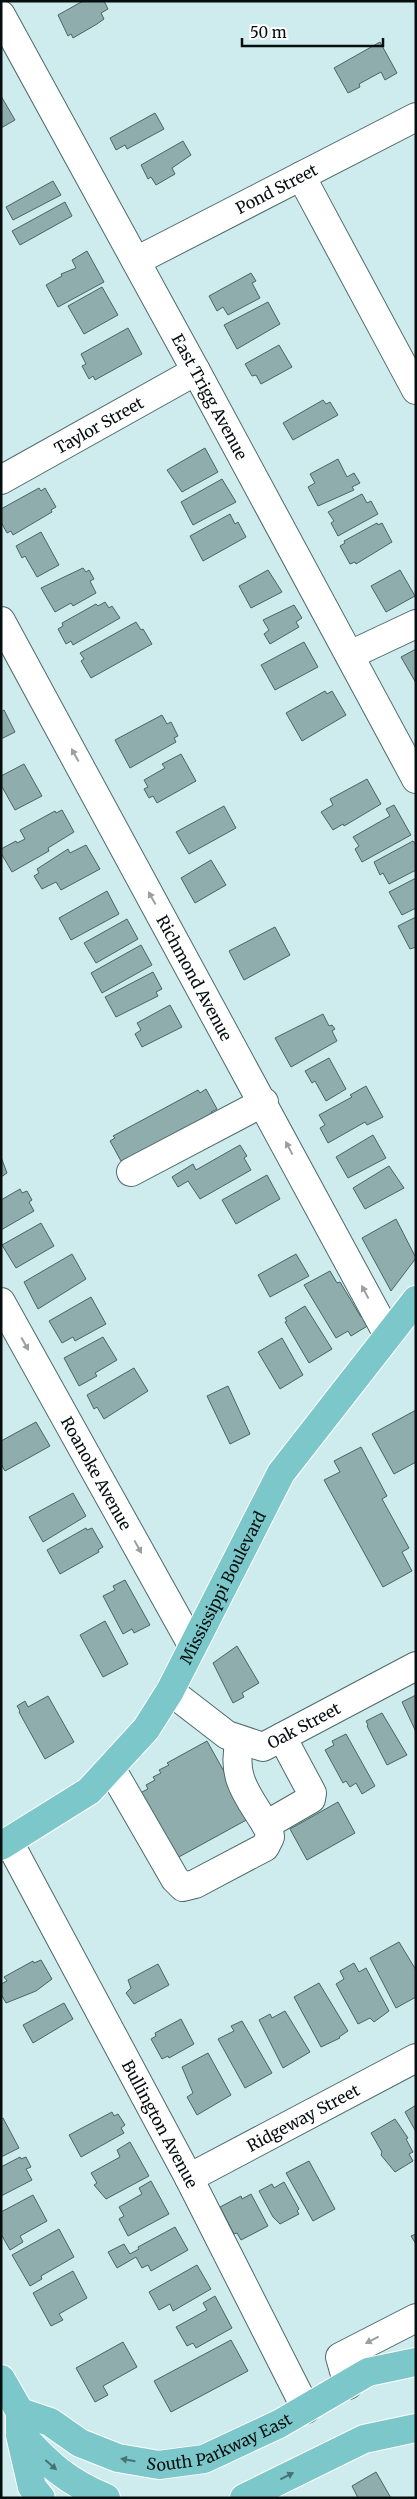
<svg xmlns="http://www.w3.org/2000/svg" width="417" height="2499" viewBox="0 0 417 2499" font-family="Merriweather,serif">
	<rect width="100%" height="100%" fill="#ceeced"/>
	<g fill="#90adad" stroke="#496464">
		<polygon points="83,1 104,1 108,9 101,13 104,19 97,24 73,38 71,34 68,36 58,15"/>
		<polygon points="380,42 397,73 385,80 381,72 359,84 360,87 348,93 334,68"/>
		<polygon points="1,96 15,120 1,128"/>
		<polygon points="155,113 164,129 127,149 125,145 116,150 110,138"/>
		<polygon points="183,141 191,155 172,168 175,174 156,185 151,177 148,179 141,165"/>
		<polygon points="53,181 61,195 13,220 6,207"/>
		<polygon points="65,202 72,216 20,245 12,231"/>
		<polygon points="87,251 104,282 58,307 46,285 62,276 61,274 76,268 72,260"/>
		<polygon points="251,273 256,281 252,283 260,298 228,315 223,307 217,311 209,296"/>
		<polygon points="102,287 118,315 84,334 68,306"/>
		<polygon points="268,302 280,324 237,349 224,325"/>
		<polygon points="128,328 142,354 95,380 93,376 89,379 82,366 86,364 81,354"/>
		<polygon points="279,345 292,367 261,384 256,375 252,376 245,364"/>
		<polygon points="323,400 326,404 330,402 338,415 293,440 283,423"/>
		<polygon points="205,448 218,472 182,492 167,470"/>
		<polygon points="338,459 347,477 354,473 360,483 352,487 354,490 318,506 308,487 315,483 310,474"/>
		<polygon points="222,479 236,502 193,525 181,502"/>
		<polygon points="39,488 41,491 45,488 56,507 51,510 52,512 13,535 11,531 7,533 1,522 1,509"/>
		<polygon points="362,494 367,503 371,501 378,514 338,536 331,523 334,521 328,512"/>
		<polygon points="230,514 235,524 238,522 246,537 203,561 190,536"/>
		<polygon points="377,523 378,525 382,523 392,542 356,564 355,562 350,564 340,546 345,543 344,541"/>
		<polygon points="41,532 59,565 37,577 25,556 22,558 16,546"/>
		<polygon points="83,568 86,572 89,570 94,579 90,581 96,593 73,606 71,603 55,612 41,588"/>
		<polygon points="268,570 282,592 251,608 239,586"/>
		<polygon points="400,570 415,596 386,612 371,586"/>
		<polygon points="105,602 109,608 112,606 120,618 73,645 71,641 66,644 58,629 63,626 62,623 96,604 98,606"/>
		<polygon points="294,605 302,618 296,622 299,627 270,644 264,634 269,630 263,620"/>
		<polygon points="136,622 141,630 143,629 152,644 91,678 81,661 84,659 80,653"/>
		<polygon points="304,642 318,667 275,690 261,665"/>
		<polygon points="416,649 416,683 401,657"/>
		<polygon points="325,691 327,694 332,691 346,715 302,741 286,713"/>
		<polygon points="4,710 15,732 1,739 1,712"/>
		<polygon points="162,715 167,724 171,722 178,736 174,738 176,742 130,768 115,740"/>
		<polygon points="181,754 196,781 157,803 153,796 149,798 144,789 148,787 144,780 165,768 162,764"/>
		<polygon points="24,764 42,796 15,810 1,785 1,776"/>
		<polygon points="367,779 381,804 344,826 343,824 333,830 321,812 333,805 330,799"/>
		<polygon points="394,805 411,835 362,862 355,849 359,846 353,837 390,816 386,809"/>
		<polygon points="224,806 236,828 189,854 176,832"/>
		<polygon points="62,810 74,832 48,848 49,851 12,872 1,853 1,849 16,841 17,843 25,839 20,830 55,811 56,813"/>
		<polygon points="413,841 416,845 416,870 389,884 383,873 380,875 374,862"/>
		<polygon points="86,845 100,869 61,890 56,882 42,889 34,876 39,873 37,869 68,849 70,853"/>
		<polygon points="211,860 226,885 195,903 181,878"/>
		<polygon points="416,878 416,908 402,915 389,892"/>
		<polygon points="107,891 119,914 71,940 59,918"/>
		<polygon points="416,917 416,947 410,949 398,926"/>
		<polygon points="127,919 138,939 96,963 84,943"/>
		<polygon points="275,927 290,955 244,980 229,951"/>
		<polygon points="141,945 152,965 102,993 91,973"/>
		<polygon points="153,972 162,989 156,992 158,996 116,1017 105,997"/>
		<polygon points="170,1005 182,1027 142,1047 135,1034 141,1030 137,1023"/>
		<polygon points="323,1014 329,1026 332,1025 335,1029 332,1031 337,1041 291,1067 275,1038"/>
		<polygon points="329,1058 346,1089 326,1101 315,1081 312,1083 305,1071"/>
		<polygon points="366,1086 383,1117 367,1125 365,1122 328,1143 320,1128 325,1125 319,1115 352,1097 350,1095"/>
		<polygon points="206,1089 217,1109 211,1112 213,1115 127,1161 125,1159 121,1161 110,1141 115,1138 113,1136 198,1090 200,1093"/>
		<polygon points="373,1135 386,1158 348,1178 336,1157"/>
		<polygon points="240,1145 247,1156 244,1158 251,1170 200,1199 188,1181 178,1187 172,1177 193,1164 196,1170"/>
		<polygon points="1,1157 7,1173 1,1177"/>
		<polygon points="389,1166 404,1188 365,1209 353,1188"/>
		<polygon points="267,1175 280,1199 236,1224 222,1200"/>
		<polygon points="20,1189 22,1193 27,1191 32,1200 29,1202 34,1211 1,1230 1,1200"/>
		<polygon points="396,1219 416,1258 391,1291 362,1238"/>
		<polygon points="41,1223 54,1246 16,1268 2,1245"/>
		<polygon points="72,1254 86,1279 38,1309 24,1282"/>
		<polygon points="296,1254 309,1276 270,1297 258,1275"/>
		<polygon points="330,1271 337,1283 340,1282 361,1317 364,1315 369,1325 351,1336 348,1331 336,1338 304,1285"/>
		<polygon points="91,1297 106,1324 75,1341 73,1337 62,1343 49,1321"/>
		<polygon points="305,1306 332,1349 309,1363 285,1322 287,1321 285,1318"/>
		<polygon points="103,1337 117,1360 95,1373 97,1376 79,1386 64,1358"/>
		<polygon points="282,1338 303,1375 280,1389 258,1352"/>
		<polygon points="134,1368 148,1391 104,1419 97,1407 94,1409 87,1395"/>
		<polygon points="228,1386 250,1434 230,1444 207,1396"/>
		<polygon points="416,1410 416,1462 394,1474 372,1434"/>
		<polygon points="36,1422 50,1446 5,1471 1,1464 1,1441"/>
		<polygon points="361,1447 387,1496 382,1499 409,1548 402,1552 412,1571 383,1587 324,1480 340,1472 334,1461"/>
		<polygon points="73,1493 86,1516 43,1542 29,1517"/>
		<polygon points="86,1528 87,1530 92,1528 103,1547 98,1550 99,1552 60,1574 47,1550"/>
		<polygon points="125,1580 150,1625 134,1633 132,1629 123,1634 103,1596 115,1590 113,1586"/>
		<polygon points="105,1621 128,1664 103,1677 80,1635"/>
		<polygon points="237,1646 259,1683 242,1693 244,1697 233,1703 213,1663"/>
		<polygon points="416,1695 416,1732 402,1702"/>
		<polygon points="48,1696 74,1742 45,1759 19,1712 20,1711 17,1706 25,1701 28,1707"/>
		<polygon points="382,1713 407,1755 387,1765 367,1726 368,1725 366,1721"/>
		<polygon points="346,1734 375,1786 362,1794 356,1783 350,1787 346,1781 343,1783 325,1750 334,1745 332,1741"/>
		<polygon points="207,1741 250,1818 177,1858 140,1793 148,1789 146,1785 155,1780 153,1777 161,1773 159,1770 169,1765 167,1763"/>
		<polygon points="338,1802 355,1833 307,1860 290,1829"/>
		<polygon points="399,1942 416,1970 416,1997 396,2008 370,1958"/>
		<polygon points="41,1960 52,1979 36,1991 6,2003 1,1994 1,1984 7,1981 4,1977 33,1961 34,1963"/>
		<polygon points="354,1963 359,1972 366,1968 389,2011 374,2022 370,2018 358,2024 336,1984 344,1979 340,1971"/>
		<polygon points="158,1964 169,1985 134,2004 126,1993 131,1988 128,1980"/>
		<polygon points="319,1983 348,2031 339,2037 340,2038 321,2047 294,1997"/>
		<polygon points="64,2003 73,2019 33,2043 23,2025"/>
		<polygon points="285,2011 310,2052 283,2068 259,2020 270,2014 272,2018"/>
		<polygon points="181,2019 194,2044 169,2058 168,2056 162,2059 151,2039 156,2036 155,2033"/>
		<polygon points="242,2021 272,2073 245,2088 218,2039 234,2031 231,2026"/>
		<polygon points="208,2053 231,2095 197,2115 187,2097 193,2093 182,2067"/>
		<polygon points="416,2105 416,2132 405,2112"/>
		<polygon points="112,2112 114,2116 118,2114 125,2125 121,2128 124,2133 81,2157 69,2135"/>
		<polygon points="3,2118 19,2148 1,2157 1,2119"/>
		<polygon points="395,2119 408,2138 406,2139 413,2152 409,2154 413,2161 395,2172 381,2155 382,2152 371,2133"/>
		<polygon points="130,2142 149,2176 106,2199 94,2185 97,2183 91,2173 120,2157 117,2150"/>
		<polygon points="20,2157 21,2159 26,2157 31,2167 26,2169 32,2180 1,2196 1,2167"/>
		<polygon points="309,2161 335,2209 313,2221 286,2173"/>
		<polygon points="151,2181 169,2214 128,2236 119,2219 124,2216 119,2207 142,2194 139,2188"/>
		<polygon points="284,2182 299,2209 297,2211 299,2214 280,2224 273,2217 259,2191 272,2184 274,2188"/>
		<polygon points="251,2194 268,2226 241,2240 237,2233 234,2234 220,2207 241,2196 242,2199"/>
		<polygon points="33,2195 47,2221 20,2236 23,2242 10,2250 1,2234 1,2212"/>
		<polygon points="175,2227 188,2250 151,2271 148,2265 142,2268 136,2257 117,2268 108,2252 124,2244 130,2254 139,2249 138,2247"/>
		<polygon points="59,2229 74,2257 41,2276 42,2279 30,2286 12,2255"/>
		<polygon points="416,2234 416,2244 411,2236"/>
		<polygon points="197,2265 211,2289 173,2311 170,2304 159,2310 149,2292"/>
		<polygon points="73,2271 87,2298 59,2314 63,2320 51,2326 33,2293"/>
		<polygon points="215,2296 232,2328 196,2348 193,2343 187,2346 176,2327 207,2310 203,2303"/>
		<polygon points="231,2340 248,2371 171,2412 154,2381"/>
		<polygon points="123,2342 137,2367 103,2386 108,2395 95,2402 76,2368"/>
		<polygon points="376,2472 391,2498 358,2498 352,2486"/>
	</g>
	<g fill="none" stroke-linecap="round" stroke-linejoin="round">
		<defs>
			<g id="minor">
				<path id="s1" d="M1,15L196,371L416,779"/>
				<polyline points="301,176 416,390"/>
				<path id="s2" d="M136,261L416,117"/>
				<path id="s3" d="M1,480L196,371"/>
				<path id="s4" d="M1,621L388,1335"/>
				<polyline points="350,655 416,624"/>
				<polyline points="131,1172 264,1102"/>
				<path id="s5" d="M1,1302L192,1645"/>
				<path id="s6" d="M170,1691L227,1735L263,1747L416,1666"/>
				<path d="M111,1768L175,1879L183,1887L195,1884L265,1847L270,1837L269,1830C250,1797 230,1780 240,1740"/>
				<polyline points="266,1825 311,1799 312,1793 282,1737"/>
				<path id="s7" d="M9,1842L189,2178L306,2409"/>
				<path id="s8" d="M189,2178L416,2058"/>
				<polyline points="348,2385 340,2357 416,2318"/>
			</g>
			<g id="major">
				<path id="s9" d="M1,1846L89,1791L146,1729L170,1691L281,1473L416,1300"/>
				<path d="M1,2379L20,2412V2433C48,2464 66,2481 106,2498"/>
				<path id="s10" d="M20,2412L50,2422L80,2443L118,2458L159,2465L204,2459L279,2424L368,2372L416,2362"/>
				<polyline points="20,2435 32,2487 41,2498"/>
				<polyline points="244,2498 364,2439 416,2428"/>
			</g>
		</defs>
		<use href="#minor" stroke="#4e6a6a" stroke-width="30"/>
		<use href="#major" stroke="#fff" stroke-width="30"/>
		<use href="#minor" stroke="#fff" stroke-width="28"/>
		<use href="#major" stroke="#7cc7c9" stroke-width="28"/>
	</g>
	<defs><path id="oneway-solid" d="M-6-.8H1V-3.2L6.5 0L1 3.2V.8H-6Z" transform="scale(1.25)"/></defs>
	<g fill="#9b9f9f">
		<use href="#oneway-solid" transform="translate(75 755) rotate(-119)"/>
		<use href="#oneway-solid" transform="translate(152 898) rotate(-119)"/>
		<use href="#oneway-solid" transform="translate(289 1148) rotate(-118)"/>
		<use href="#oneway-solid" transform="translate(365 1292) rotate(-118)"/>
		<use href="#oneway-solid" transform="translate(25 1344) rotate(61)"/>
		<use href="#oneway-solid" transform="translate(138 1547) rotate(61)"/>
		<use href="#oneway-solid" transform="translate(372 2340) rotate(153)"/>
	</g>
	<g fill="#467475">
		<use href="#oneway-solid" transform="translate(128 2460) rotate(-170)"/>
		<use href="#oneway-solid" transform="translate(51 2465) rotate(41)"/>
		<use href="#oneway-solid" transform="translate(287 2476) rotate(-27)"/>
	</g>
	<g text-anchor="middle" stroke-width="4" stroke-linejoin="round" paint-order="stroke">
		<g font-size="16" fill="#050f0f" stroke="#fff">
			<text dy="6" stroke="none"><textPath href="#s2" startOffset="158">Pond Street</textPath></text>
			<text dy="6" stroke="none"><textPath href="#s1" startOffset="435">East Trigg Avenue</textPath></text>
			<text dy="6" stroke="none"><textPath href="#s3" startOffset="112">Taylor Street</textPath></text>
			<text dy="6" stroke="none"><textPath href="#s4" startOffset="406">Richmond Avenue</textPath></text>
			<text dy="6" stroke="none"><textPath href="#s5" startOffset="196">Roanoke Avenue</textPath></text>
			<text dy="6" stroke="none"><textPath href="#s9" startOffset="349">Mississippi Boulevard</textPath></text>
			<text dy="6" stroke="none"><textPath href="#s6" startOffset="156">Oak Street</textPath></text>
			<text dy="6" stroke="none"><textPath href="#s8" startOffset="129">Ridgeway Street</textPath></text>
			<text dy="6" stroke="none"><textPath href="#s7" startOffset="320">Bullington Avenue</textPath></text>
			<text dy="6" stroke="none"><textPath href="#s10" startOffset="215">South Parkway East</textPath></text>
		</g>
	</g>
	<rect width="417" height="2499" fill="none" stroke="#050f0f" stroke-width="5"/>
	<path d="M242 38v8h141v-8" fill="none" stroke="#050f0f" stroke-width="2.5"/>
	<text x="250" y="38" font-size="15" fill="#050f0f" stroke="#ffffff" stroke-width="4" paint-order="stroke">50 m</text>
</svg>
